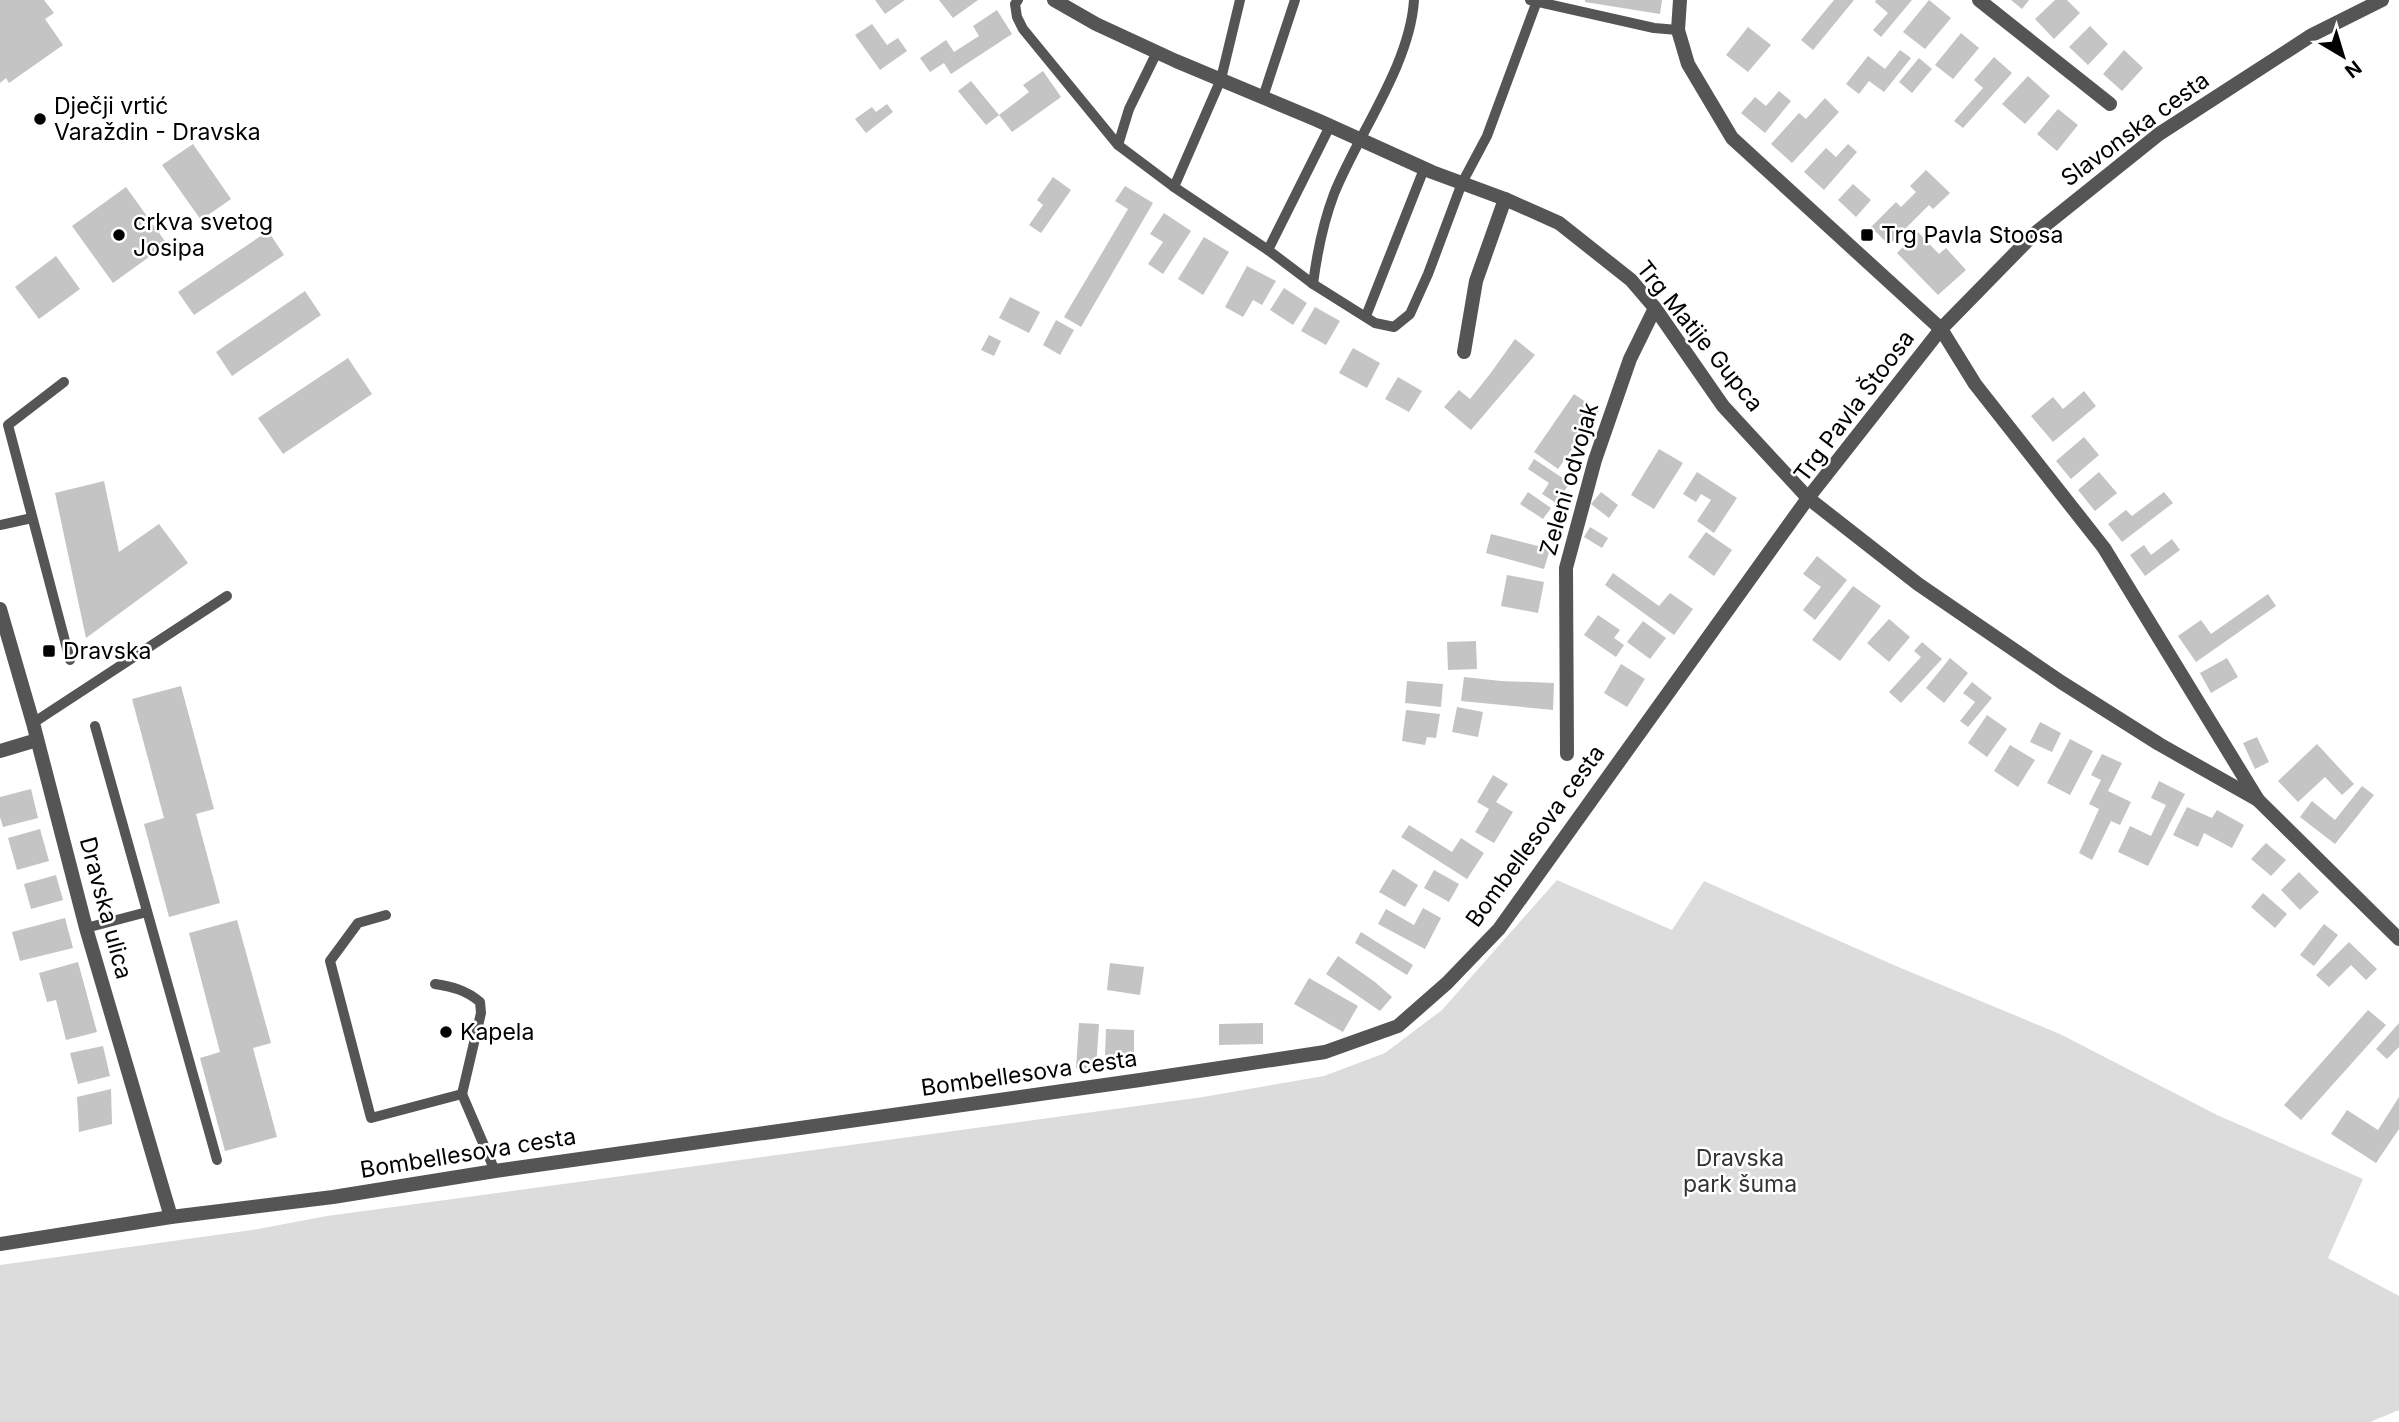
<svg xmlns="http://www.w3.org/2000/svg" width="2399" height="1422" viewBox="0 0 2399 1422" font-family="Inter,sans-serif">
	<rect width="100%" height="100%" fill="#fff"/>
	<polygon fill="#dcdcdc" points="1557,880 1672,930 1704,881 1896,966 2060,1034 2217,1115 2363,1179 2328,1258 2399,1296 2399,1410 2370,1422 0,1422 0,1265 252,1230 327,1216 1203,1097 1324,1076 1385,1053 1442,1010"/>
	<g fill="#c4c4c4">
		<polygon points="0,0 44,0 54,13 45,19 63,45 9,83 6,78 0,83"/>
		<polygon points="875,0 905,0 885,14"/>
		<polygon points="939,0 978,0 953,18"/>
		<polygon points="1585,0 1662,0 1660,14 1585,2"/>
		<polygon points="1834,0 1854,0 1813,50 1801,40"/>
		<polygon points="1876,0 1912,0 1881,37 1873,30 1888,13 1875,2"/>
		<polygon points="1929,0 1951,18 1925,49 1903,32"/>
		<polygon points="2011,0 2029,0 2022,9"/>
		<polygon points="2055,0 2067,0 2080,13 2054,39 2035,19"/>
		<polygon points="997,10 1012,34 951,74 944,63 930,72 920,58 946,40 954,52 979,36 973,26"/>
		<polygon points="872,24 887,45 898,38 907,51 880,70 855,35"/>
		<polygon points="2090,26 2108,44 2088,65 2069,47"/>
		<polygon points="1748,27 1771,45 1748,72 1726,55"/>
		<polygon points="1961,33 1979,48 1953,79 1935,65"/>
		<polygon points="1900,50 1911,58 1884,92 1869,81 1859,94 1846,84 1868,56 1885,69"/>
		<polygon points="2124,50 2143,68 2122,91 2103,74"/>
		<polygon points="1994,57 2012,73 1963,128 1954,121 1983,88 1974,80"/>
		<polygon points="1919,58 1932,69 1912,93 1899,82"/>
		<polygon points="1043,71 1061,97 1012,132 999,115 1029,92 1023,85"/>
		<polygon points="2028,76 2050,96 2025,124 2002,104"/>
		<polygon points="971,81 999,115 986,125 958,91"/>
		<polygon points="1779,91 1791,101 1765,133 1741,113 1755,97 1766,106"/>
		<polygon points="1825,98 1839,112 1792,163 1771,144 1799,113 1806,119"/>
		<polygon points="887,104 893,112 866,133 855,119 872,107 876,112"/>
		<polygon points="2058,109 2078,125 2057,151 2037,134"/>
		<polygon points="193,144 231,199 201,220 162,165"/>
		<polygon points="1848,144 1857,152 1824,190 1804,172 1826,148 1836,157"/>
		<polygon points="1926,170 1950,193 1933,209 1929,205 1889,245 1871,227 1896,202 1901,207 1916,192 1910,186"/>
		<polygon points="1053,177 1071,190 1041,233 1029,225 1043,205 1037,200"/>
		<polygon points="1853,184 1871,200 1856,217 1838,200"/>
		<polygon points="1125,186 1153,203 1081,327 1064,317 1128,209 1115,201"/>
		<polygon points="126,187 167,244 113,283 72,226"/>
		<polygon points="1164,213 1191,231 1163,274 1148,264 1163,242 1150,234"/>
		<polygon points="268,231 284,255 194,315 178,292"/>
		<polygon points="1918,232 1939,254 1946,248 1966,270 1938,295 1897,253"/>
		<polygon points="1204,237 1229,252 1203,295 1178,279"/>
		<polygon points="56,256 80,289 39,319 15,287"/>
		<polygon points="1247,266 1276,281 1262,305 1253,300 1243,317 1225,307"/>
		<polygon points="1284,288 1307,303 1293,325 1270,310"/>
		<polygon points="305,291 321,315 232,376 216,352"/>
		<polygon points="1010,297 1040,312 1029,333 999,318"/>
		<polygon points="1315,307 1340,321 1326,345 1301,331"/>
		<polygon points="1056,320 1074,330 1060,355 1043,345"/>
		<polygon points="989,335 1001,341 994,356 981,350"/>
		<polygon points="1515,339 1535,355 1471,430 1444,407 1459,390 1470,399 1490,374"/>
		<polygon points="1353,348 1380,363 1367,388 1339,373"/>
		<polygon points="348,358 372,394 283,454 258,418"/>
		<polygon points="1398,377 1422,391 1409,412 1385,399"/>
		<polygon points="2084,391 2096,406 2053,442 2031,416 2053,397 2063,409"/>
		<polygon points="1574,394 1599,411 1558,469 1534,452"/>
		<polygon points="2084,437 2099,455 2071,479 2056,461"/>
		<polygon points="1659,449 1683,463 1654,509 1631,495"/>
		<polygon points="1534,459 1570,483 1556,503 1542,494 1549,483 1528,469"/>
		<polygon points="1697,472 1737,498 1714,533 1697,521 1711,500 1701,494 1696,502 1683,494"/>
		<polygon points="2099,472 2117,493 2095,511 2078,490"/>
		<polygon points="104,481 119,552 159,524 188,563 86,638 55,493"/>
		<polygon points="1528,492 1551,508 1543,519 1520,504"/>
		<polygon points="1601,492 1618,505 1609,518 1591,504"/>
		<polygon points="2164,492 2173,503 2122,542 2108,524 2126,510 2132,516"/>
		<polygon points="1590,527 1608,538 1602,548 1584,537"/>
		<polygon points="1706,532 1732,550 1714,576 1688,557"/>
		<polygon points="1491,534 1550,549 1544,569 1486,553"/>
		<polygon points="2172,539 2180,550 2145,576 2130,555 2144,545 2151,555"/>
		<polygon points="1817,556 1847,580 1815,620 1803,610 1821,587 1803,574"/>
		<polygon points="1613,573 1659,606 1670,593 1693,609 1674,635 1605,585"/>
		<polygon points="1507,575 1544,582 1538,613 1501,606"/>
		<polygon points="1853,586 1881,606 1840,661 1812,640"/>
		<polygon points="2268,594 2276,606 2196,662 2178,636 2201,620 2211,634"/>
		<polygon points="1598,615 1620,630 1614,638 1624,645 1616,657 1584,635"/>
		<polygon points="1889,619 1910,637 1889,662 1867,643"/>
		<polygon points="1643,621 1666,638 1650,659 1627,642"/>
		<polygon points="1476,641 1477,669 1448,670 1447,642"/>
		<polygon points="1922,642 1942,659 1901,703 1889,692 1921,657 1914,651"/>
		<polygon points="1950,658 1968,673 1944,703 1926,688"/>
		<polygon points="2227,658 2238,677 2211,693 2200,673"/>
		<polygon points="1621,664 1645,679 1627,707 1604,693"/>
		<polygon points="1464,677 1501,681 1554,683 1553,710 1461,701"/>
		<polygon points="1407,681 1443,684 1441,707 1405,703"/>
		<polygon points="1972,682 1992,698 1968,727 1960,721 1975,702 1963,693"/>
		<polygon points="181,686 214,809 196,814 220,903 169,917 144,824 164,818 132,699"/>
		<polygon points="1457,707 1483,712 1478,737 1452,732"/>
		<polygon points="1406,710 1440,714 1436,738 1427,737 1425,745 1402,741"/>
		<polygon points="1987,715 2007,729 1987,757 1968,743"/>
		<polygon points="2040,722 2061,733 2052,752 2030,742"/>
		<polygon points="2257,737 2269,762 2255,769 2243,743"/>
		<polygon points="2070,739 2093,751 2070,795 2047,783"/>
		<polygon points="2317,744 2354,784 2342,795 2325,777 2298,802 2278,781"/>
		<polygon points="2010,745 2035,760 2018,787 1994,771"/>
		<polygon points="2102,754 2122,763 2108,791 2131,802 2120,825 2111,821 2092,860 2079,853 2099,809 2089,804 2101,780 2091,775"/>
		<polygon points="1493,775 1508,784 1496,802 1513,812 1494,843 1475,832 1489,809 1477,802"/>
		<polygon points="2159,781 2185,794 2148,866 2118,852 2130,826 2151,836 2166,805 2151,798"/>
		<polygon points="2362,786 2374,795 2335,844 2300,817 2312,801 2335,820"/>
		<polygon points="31,789 38,818 3,827 0,817 0,797"/>
		<polygon points="2187,807 2212,818 2217,810 2244,825 2232,848 2204,833 2198,847 2173,835"/>
		<polygon points="1409,825 1452,852 1461,838 1484,853 1467,879 1401,837"/>
		<polygon points="40,829 49,861 17,870 8,838"/>
		<polygon points="2266,843 2286,860 2271,876 2251,859"/>
		<polygon points="1393,869 1418,885 1405,907 1379,892"/>
		<polygon points="1434,870 1459,884 1449,902 1424,888"/>
		<polygon points="2299,872 2319,892 2300,910 2281,890"/>
		<polygon points="56,875 63,900 31,909 24,884"/>
		<polygon points="2263,893 2287,914 2275,928 2251,907"/>
		<polygon points="1423,908 1441,918 1425,949 1378,924 1386,909 1414,925"/>
		<polygon points="65,918 73,948 20,961 12,932"/>
		<polygon points="237,920 271,1043 253,1048 277,1137 225,1151 200,1058 220,1052 189,933"/>
		<polygon points="2324,924 2338,935 2314,966 2300,955"/>
		<polygon points="1361,932 1413,965 1407,975 1355,943"/>
		<polygon points="2349,942 2377,969 2366,980 2351,965 2329,987 2316,975"/>
		<polygon points="1338,956 1375,982 1392,997 1380,1011 1326,974"/>
		<polygon points="78,962 97,1032 66,1040 56,1000 47,1002 39,973"/>
		<polygon points="1110,963 1144,967 1140,995 1107,990"/>
		<polygon points="1309,978 1358,1006 1343,1032 1294,1004"/>
		<polygon points="2368,1010 2386,1025 2301,1120 2284,1105"/>
		<polygon points="1079,1023 1099,1024 1096,1069 1076,1068"/>
		<polygon points="1263,1023 1263,1044 1219,1045 1219,1024"/>
		<polygon points="2399,1023 2399,1047 2387,1059 2376,1049"/>
		<polygon points="1106,1029 1134,1030 1134,1056 1105,1055"/>
		<polygon points="103,1046 110,1076 78,1084 70,1053"/>
		<polygon points="111,1089 112,1124 79,1132 77,1097"/>
		<polygon points="2399,1097 2399,1129 2376,1163 2331,1134 2347,1110 2378,1130"/>
	</g>
	<g fill="none" stroke-linecap="round" stroke-linejoin="round">
		<g stroke="#555" stroke-width="10">
			<polyline points="1018,0 1015,4 1017,17 1023,29 1118,145 1174,187 1268,250 1313,284"/>
			<path d="M1414,0C1410,65 1358,134 1334,194C1323,223 1317,253 1313,284L1375,323L1394,327L1410,314L1428,274L1462,183L1487,136L1537,1"/>
			<polyline points="1530,0 1654,28 1678,30"/>
			<polyline points="1263,97 1295,0"/>
			<polyline points="1118,145 1129,109 1157,52"/>
			<polyline points="1174,187 1221,79 1240,0"/>
			<polyline points="1268,250 1330,126"/>
			<polyline points="1366,316 1424,169"/>
			<polyline points="64,382 8,425 70,660"/>
			<polyline points="0,525 32,518"/>
			<polyline points="33,723 227,596"/>
			<polyline points="95,726 217,1160"/>
			<polyline points="386,915 358,923 330,961 371,1118 462,1094 495,1171"/>
			<polyline points="86,928 147,912"/>
			<path d="M435,984C453,987 466,990 480,1002L481,1013L462,1094"/>
		</g>
		<g stroke="#555" stroke-width="14">
			<polyline points="1054,0 1096,24 1176,61 1317,120 1432,172 1505,199 1559,223 1631,280 1655,308 1723,406 1808,498"/>
			<polyline points="1979,0 2110,104"/>
			<polyline points="1941,329 1975,384 2104,548 2258,800"/>
			<polyline points="1464,352 1476,281 1505,199"/>
			<polyline points="0,609 33,723 86,928 171,1217"/>
			<polyline points="0,751 37,740"/>
			<polyline points="1567,754 1566,568 1595,460 1630,359 1655,308"/>
		</g>
		<g stroke="#555" stroke-width="14">
			<polyline points="1680,0 1678,30 1688,64 1732,138 1941,329"/>
			<polyline points="1808,498 1918,584 2061,682 2159,744 2258,800 2399,939"/>
			<polyline points="0,1244 171,1217 333,1197 495,1171 1140,1080 1325,1052 1398,1026 1447,983 1499,929 1808,498 1941,329 2033,235 2159,134 2312,35 2382,0"/>
		</g>
	</g>
	<g fill="#000" stroke="#fff" stroke-width="2.5">
		<circle cx="40" cy="119" r="7"/>
		<circle cx="119" cy="235" r="7"/>
		<rect x="1860" y="228" width="14" height="14" rx="3.5"/>
		<rect x="42" y="644" width="14" height="14" rx="3.5"/>
		<circle cx="446" cy="1032" r="7"/>
	</g>
	<g text-anchor="middle" stroke-width="5" stroke-linejoin="round" paint-order="stroke">
		<g font-size="23" fill="#000" stroke="#fff" text-anchor="start">
			<text x="54" y="114">Dječji vrtić<tspan x="54" dy="26">Varaždin - Dravska</tspan></text>
			<text x="133" y="230">crkva svetog<tspan x="133" dy="26">Josipa</tspan></text>
			<text x="1881" y="243">Trg Pavla Stoosa</text>
			<text x="63" y="659">Dravska</text>
			<text x="460" y="1040">Kapela</text>
		</g>
		<g font-size="23" fill="#000" stroke="#fff">
			<text transform="translate(2135 129) rotate(-36)" y="8">Slavonska cesta</text>
			<text transform="translate(1700 336) rotate(51)" y="8">Trg Matije Gupca</text>
			<text transform="translate(1854 406) rotate(-53)" y="8">Trg Pavla Štoosa</text>
			<text transform="translate(1569 479) rotate(-74)" y="8">Zeleni odvojak</text>
			<text transform="translate(1535 836) rotate(-54)" y="8">Bombellesova cesta</text>
			<text transform="translate(106 908) rotate(75)" y="8">Dravska ulica</text>
			<text transform="translate(1029 1073) rotate(-8)" y="8">Bombellesova cesta</text>
			<text transform="translate(468 1153) rotate(-9)" y="8">Bombellesova cesta</text>
		</g>
		<g font-size="23" fill="#333" stroke="#fff">
			<text x="1740" y="1166">Dravska<tspan x="1740" dy="26">park šuma</tspan></text>
		</g>
	</g>
	<g transform="translate(2343 56) rotate(142)" stroke="#ffffff" stroke-width="5" paint-order="stroke">
	<path d="M0-5L12 26L0 18L-12 26Z" fill="#000000"/>
	<text y="-10" font-size="19" font-weight="bold" text-anchor="middle" fill="#000000">N</text>
	</g>
</svg>
